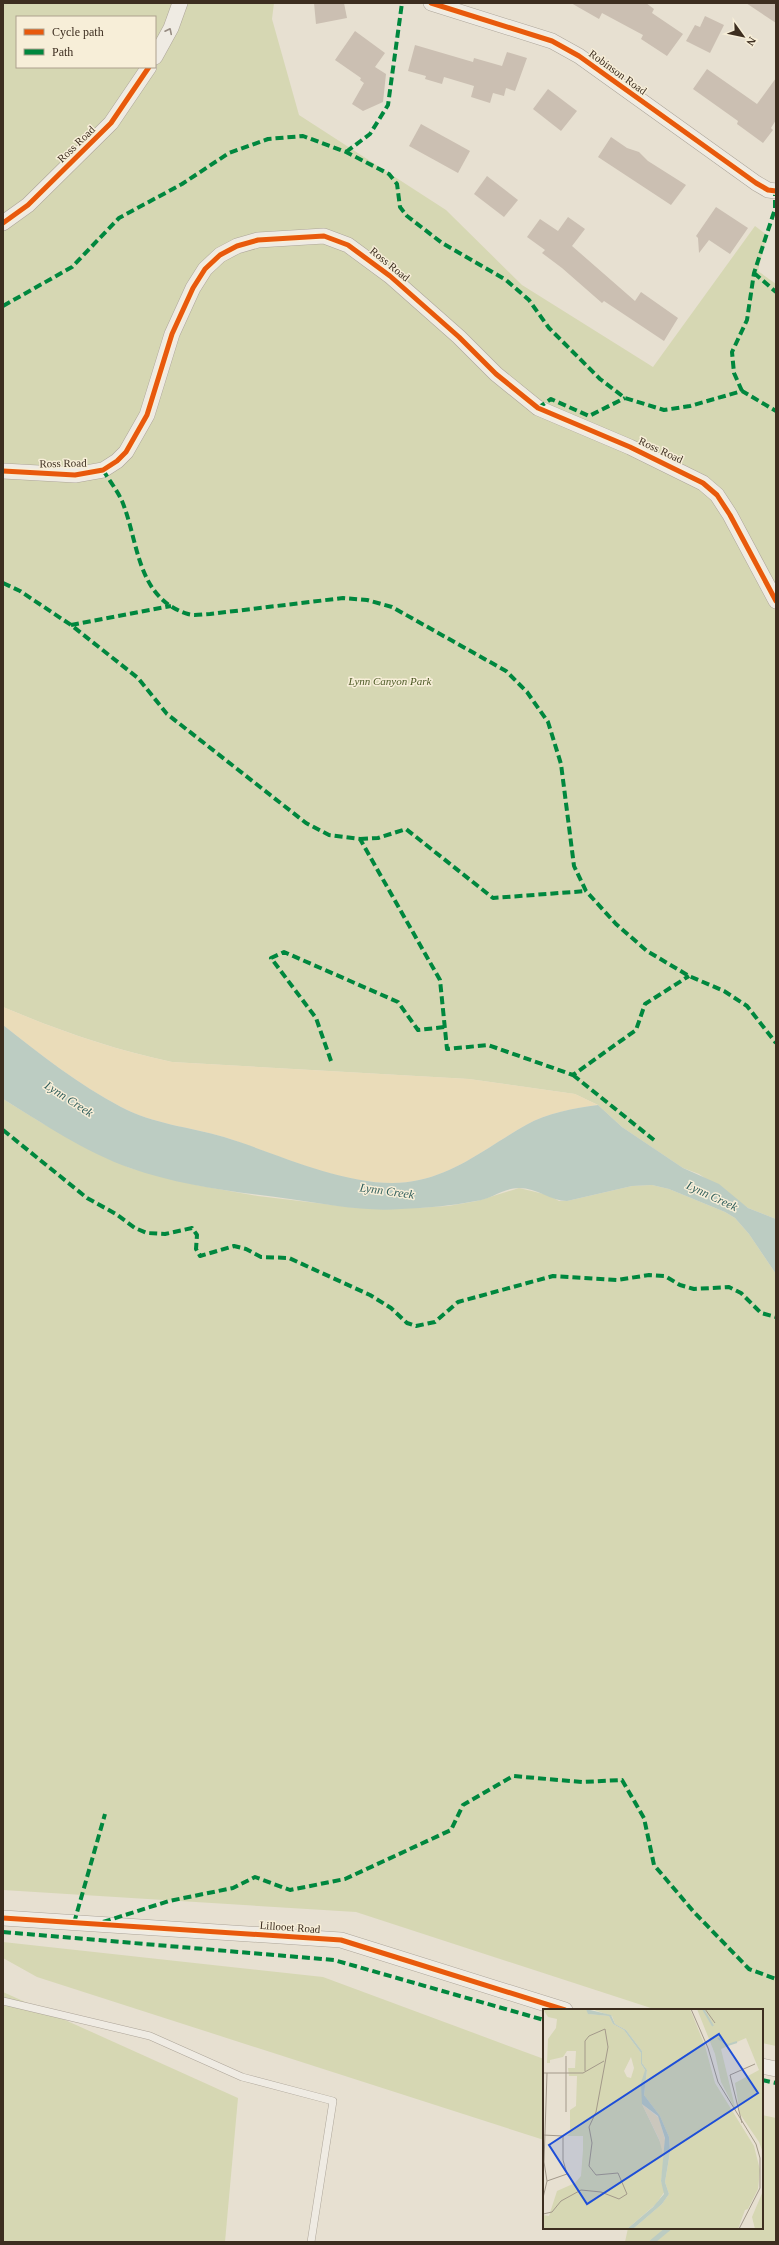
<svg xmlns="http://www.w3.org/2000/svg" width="779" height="2245" viewBox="0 0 779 2245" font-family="Georgia,serif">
	<rect width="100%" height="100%" fill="#e7e0d1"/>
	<g fill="#d6d7b3" fill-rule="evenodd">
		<path d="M3,3H274L272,19L299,115L446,210L522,285L653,367L755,226L767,235L758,271L776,284V1219L748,1208L699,1174L683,1168L656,1150L622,1127L598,1105L575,1094L469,1079L172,1062C112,1049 60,1031 3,1007ZM17,17H155V67H17Z"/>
		<polygon points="3,1099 42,1123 110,1159 130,1168 196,1185 258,1196 358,1208 416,1208 448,1206 477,1201 519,1188 548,1195 559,1201 567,1201 632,1186 652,1185 669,1189 725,1212 735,1218 749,1234 776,1274 776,2046 762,2043 762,2010 657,2010 356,1912 3,1890"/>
		<polygon points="3,1942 323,1977 544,2059 544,2140 37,1977 3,1958"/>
		<polygon points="3,1992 238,2098 225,2242 3,2242"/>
		<polygon points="762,2115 776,2118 776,2242 625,2242 628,2228 762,2228"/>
	</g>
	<path fill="#eadcb9" d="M3,1007C60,1031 111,1049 172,1062L469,1079L575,1094L598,1105C574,1108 547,1113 526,1125C490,1145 460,1171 419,1180C360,1194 280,1155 224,1137C190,1127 153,1124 121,1107C79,1085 40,1054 3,1025Z"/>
	<path fill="#bcccc2" d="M3,1025C40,1054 79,1085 121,1107C153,1124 190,1127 224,1137C280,1154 360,1194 419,1180C460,1171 490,1145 526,1125C547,1113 574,1108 598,1105L622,1127L683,1168L719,1184L748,1208L776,1219V1274L749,1234L735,1218L725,1212L669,1189L652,1185L632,1186L567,1201C551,1201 537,1188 519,1188C504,1188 491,1199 476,1201C451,1206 426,1208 401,1209C364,1212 327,1204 290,1199C237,1192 181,1186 130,1168C87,1153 42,1123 3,1099Z"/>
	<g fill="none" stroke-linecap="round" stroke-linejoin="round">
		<polyline stroke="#bcccc2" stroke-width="5" points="652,2242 669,2228"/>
	</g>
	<g fill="#cbbfb2">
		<polygon points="314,3 344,3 347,18 316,24"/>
		<polygon points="571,3 646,3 654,9 652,13 683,34 667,56 641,39 643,35 602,13 599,19"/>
		<polygon points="746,3 776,3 776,23"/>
		<polygon points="705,16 724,25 710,53 686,41 695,25 700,27"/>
		<polygon points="355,31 385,53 375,67 386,74 383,102 363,111 352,104 364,83 360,80 361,78 335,60"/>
		<polygon points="415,45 473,62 474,58 502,66 507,52 527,58 515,91 506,88 504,96 493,93 490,103 471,97 474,86 444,77 442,84 425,79 426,76 408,71"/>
		<polygon points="707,69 757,104 776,78 776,120 771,128 773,130 763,143 737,124 738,121 693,89"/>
		<polygon points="548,89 577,111 561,131 533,109"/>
		<polygon points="421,124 470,151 458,173 409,146"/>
		<polygon points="611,137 627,148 639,152 648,161 686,185 671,205 598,157"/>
		<polygon points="487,176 518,200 504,217 474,194"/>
		<polygon points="716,207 748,228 730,254 709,240 699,253 698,238 696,236"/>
		<polygon points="568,217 585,229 572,246 635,301 641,292 678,318 664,341 604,301 602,303 562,268 542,253 545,250 527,237 540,219 558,231"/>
	</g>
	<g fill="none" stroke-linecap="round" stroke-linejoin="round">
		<defs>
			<polyline id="service" points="3,2001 150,2036 242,2077 333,2101 311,2242"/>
			<g id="minor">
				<polyline points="431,3 552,41 579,56 756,183 768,190 776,191"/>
				<polyline points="155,57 171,28 180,3"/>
				<polyline points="3,223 28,205 111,123 149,67"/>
				<polyline points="3,471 75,475 103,470 117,461 126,452 147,415 172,334 193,288 205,269 220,255 237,246 258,240 324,236 348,245 390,276 459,337 496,374 538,408 630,447 703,483 717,495 730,515 776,601"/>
				<polyline points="3,1918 341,1940 565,2010"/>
				<polyline points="762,2066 776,2069"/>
			</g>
		</defs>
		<use href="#service" stroke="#ada599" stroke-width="8"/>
		<use href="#minor" stroke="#ada599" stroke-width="16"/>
		<use href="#service" stroke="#efebe3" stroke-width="7"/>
		<use href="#minor" stroke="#efebe3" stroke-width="15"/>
		<g stroke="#00873e" stroke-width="4" stroke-dasharray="8 4" stroke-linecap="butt">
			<polyline points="346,152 370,134 388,105 402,3"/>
			<polyline points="754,273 776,292"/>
			<polyline points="3,306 72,267 119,218 182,184 229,153 268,139 303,136 346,152 389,174 397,184 400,207 407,216 442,243 506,280 529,300 549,328 600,379 625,398 664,410 690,406 742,391 776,411"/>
			<polyline points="742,391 734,373 732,352 747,320 754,273 775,209 775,191"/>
			<polyline points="538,408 551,399 589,416 625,398"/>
			<path d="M103,470C109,480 117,490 122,501C139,542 136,598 188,614C194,616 203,614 210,614L343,598L367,600L392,607L506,671L527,692L548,722L561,764L574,866L586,891L616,924L647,951L689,976L724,991L747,1006L776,1043"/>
			<polyline points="3,583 20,591 71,625 138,678 167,714 306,823 329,835 360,839 440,980 447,1049 488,1045 573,1075 636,1030 645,1004 689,976"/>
			<polyline points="71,625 171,606"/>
			<polyline points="360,839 378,838 406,829 493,898 586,891"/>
			<polyline points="331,1061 316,1018 271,958 284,952 398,1002 418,1030 445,1027"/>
			<polyline points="573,1075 654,1140"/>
			<polyline points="3,1130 87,1198 116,1214 135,1228 147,1233 165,1234 192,1228 197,1235 196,1249 200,1256 234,1246 246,1249 261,1257 289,1258 370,1295 391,1308 407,1323 416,1326 435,1322 458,1302 553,1276 617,1280 649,1275 665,1276 680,1285 694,1289 729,1287 741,1293 761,1313 776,1317"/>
			<polyline points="103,1922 169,1901 233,1888 255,1877 290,1890 345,1879 451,1830 463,1805 513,1776 582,1782 622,1780 644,1818 654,1865 693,1911 749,1969 776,1979"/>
			<polyline points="74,1923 105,1814"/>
			<polyline points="3,1932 334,1960 544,2020"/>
			<polyline points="762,2080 776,2083"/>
		</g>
		<defs>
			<g id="cycleway">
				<polyline points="431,3 552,41 579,56 756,183 768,190 776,191"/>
				<polyline points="3,223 28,205 111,123 149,67"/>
				<polyline points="3,471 75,475 103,470 117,461 126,452 147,415 172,334 193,288 205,269 220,255 237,246 258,240 324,236 348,245 390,276 459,337 496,374 538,408 630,447 703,483 717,495 730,515 776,601"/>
				<polyline points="3,1918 341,1940 565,2010"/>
			</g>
		</defs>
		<use href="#cycleway" stroke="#f7eed8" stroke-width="8"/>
		<use href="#cycleway" stroke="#e8590c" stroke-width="5"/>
	</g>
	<defs><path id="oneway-chevron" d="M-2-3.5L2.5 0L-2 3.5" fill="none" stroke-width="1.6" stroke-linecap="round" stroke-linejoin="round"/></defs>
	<use stroke="#968c82" href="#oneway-chevron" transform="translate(169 31) rotate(-64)"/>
	<g text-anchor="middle" stroke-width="3" stroke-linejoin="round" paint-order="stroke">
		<g font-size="11" fill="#3d2e20" stroke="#f7eed8">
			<text transform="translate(618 72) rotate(36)" y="4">Robinson Road</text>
			<text transform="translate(76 144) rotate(-44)" y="4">Ross Road</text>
			<text transform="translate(390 264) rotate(39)" y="4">Ross Road</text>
			<text transform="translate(661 450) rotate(25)" y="4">Ross Road</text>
			<text transform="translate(63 463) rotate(-1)" y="4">Ross Road</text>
			<text transform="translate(290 1927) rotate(4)" y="4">Lillooet Road</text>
		</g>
		<g font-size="11" font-style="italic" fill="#4d5a26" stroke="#f7eed8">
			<text x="390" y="685">Lynn Canyon Park</text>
		</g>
		<g font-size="12" font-style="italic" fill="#2f5d5a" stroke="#f7eed8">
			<text transform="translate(69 1099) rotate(33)" y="4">Lynn Creek</text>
			<text transform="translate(387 1191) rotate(8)" y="4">Lynn Creek</text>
			<text transform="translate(712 1196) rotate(25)" y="4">Lynn Creek</text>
		</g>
	</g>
	<g transform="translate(543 2009)">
		<rect width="220" height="220" fill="#e7e0d1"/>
		<path d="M43,0L46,5L66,7L70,15L81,21L98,44V55L102,61L99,95L119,137L121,149L118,172L122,182L113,195L84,220H0V206L6,207L14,182L32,174L38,167L40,141V127H24L27,124V101L33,97L34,67H26L25,59H32L33,42H24L20,48L7,51V54H4L5,30L13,19L14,10L5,8L0,0ZM88,48L91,59L88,69L84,68L81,62ZM48,0H147L162,37L172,74L211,137L217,161L215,180L205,200L202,201L195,220H90L119,195L126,185L122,173L127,143L126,128L117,107L101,86L104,61L99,54V42L83,21L72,15L69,7ZM154,0H220V144L216,133L197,105L192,74L216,61L203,29L178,40L193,102L178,73L172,45ZM220,182V220H212L209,208Z" fill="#d6d7b3" fill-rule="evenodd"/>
		<path d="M99,95L116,109L122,131L121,149L116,130Z" fill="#eadcb9"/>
		<path d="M43,0L68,6L72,15L83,21L99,42V54L104,61L101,86L117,107L126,128L127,143L122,173L126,185L119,195L90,220H84L110,198L121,185L118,172L122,129L115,107L99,95L98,74L102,61L98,55V44L81,21L70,15L66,7L45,5Z" fill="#bcccc2"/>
		<path fill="none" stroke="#bcccc2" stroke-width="2" d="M160,0L170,17M175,29L185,36L194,33"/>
		<path fill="none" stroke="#a3998a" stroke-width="1" d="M148,0L165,39L175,73L213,135L217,149V179L196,220M162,0L172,14M23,47V103M0,64H40L61,52M199,114L187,66L212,55M0,126L20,127V151L24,165L4,172M0,189L4,172L1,153L4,64M0,205L9,203L18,192L38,181L58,183L76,190L84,185L75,164L53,166L46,157L49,134L46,118L53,103L65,38L62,20L46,27L42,32V62"/>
		<path fill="#1d4ed8" fill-opacity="0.15" stroke="#1d4ed8" stroke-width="2" d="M176,25L215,84L44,195L6,136Z"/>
		<rect width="220" height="220" fill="none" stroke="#3d2e20" stroke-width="2"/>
	</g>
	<rect width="779" height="2245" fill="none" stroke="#3d2e20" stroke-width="8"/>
	<rect x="16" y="16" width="140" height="52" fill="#f7eed8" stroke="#ada18e"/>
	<rect x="24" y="29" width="20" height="6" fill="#e8590c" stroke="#ada18e"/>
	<text x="52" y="36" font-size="12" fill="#3d2e20">Cycle path</text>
	<rect x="24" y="49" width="20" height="6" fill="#00873e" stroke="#ada18e"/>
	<text x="52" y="56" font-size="12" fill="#3d2e20">Path</text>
	<g transform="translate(743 36) rotate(123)" stroke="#f7eed8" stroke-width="3" paint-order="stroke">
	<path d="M0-3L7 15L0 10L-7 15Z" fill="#3d2e20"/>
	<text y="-6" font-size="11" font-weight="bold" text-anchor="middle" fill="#3d2e20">N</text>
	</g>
</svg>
